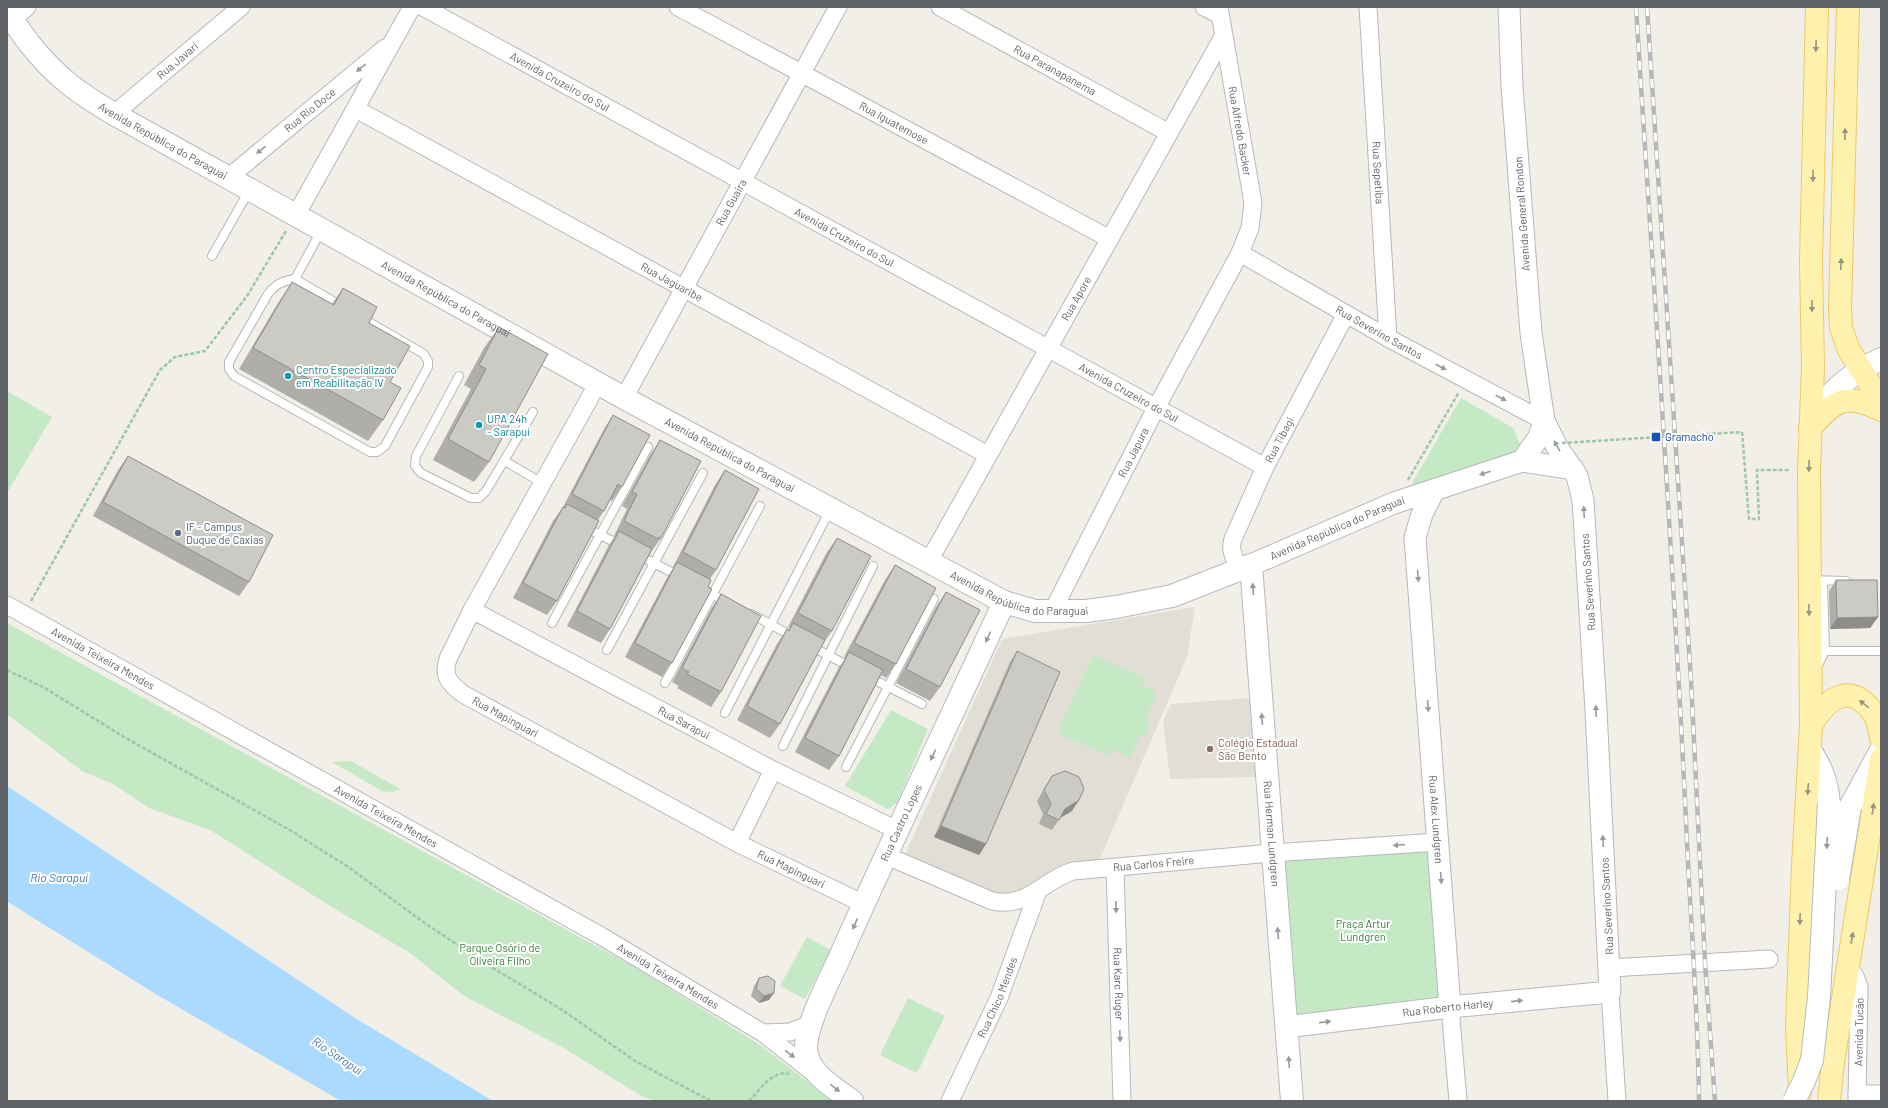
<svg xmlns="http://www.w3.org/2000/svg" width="1888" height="1108" viewBox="0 0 1888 1108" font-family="Barlow,sans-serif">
	<rect width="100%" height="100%" fill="#f1efe8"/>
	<g fill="#e1ded6">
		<polygon points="1195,607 1187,657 1099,861 1039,880 1006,899 905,855 1002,639"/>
		<polygon points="1249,698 1256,777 1170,779 1163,720 1171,704"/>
	</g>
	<g fill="#c5e8c5">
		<polygon points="7,391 52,417 7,493"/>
		<polygon points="1461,398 1513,428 1520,444 1511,454 1410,487"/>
		<polygon points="7,623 636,968 757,1043 833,1101 654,1101 640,1095 562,1047 464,996 410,953 335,909 210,830 149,808 113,784 82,771 7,714"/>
		<polygon points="1093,655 1144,678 1141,685 1157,692 1145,720 1151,724 1146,736 1141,733 1130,757 1112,749 1109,756 1057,733"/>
		<polygon points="891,710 928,729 897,803 888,809 845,786"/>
		<polygon points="351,761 400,789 392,792 382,791 332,762"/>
		<polygon points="1431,848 1444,1002 1293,1019 1282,862"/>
		<polygon points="807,937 831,950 805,999 780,986"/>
		<polygon points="908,998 945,1016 917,1073 880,1055"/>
	</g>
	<polygon fill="#aadaff" points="7,786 355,1018 493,1101 341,1101 159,996 11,904 7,901"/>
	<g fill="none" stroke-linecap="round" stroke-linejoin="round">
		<defs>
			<g id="service">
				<polyline points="212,256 250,189"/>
				<path d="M295,279L424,354L428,361V367L385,446L377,452H370L234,376L229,369V362L268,294C276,284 282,281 295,279Z"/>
				<polyline points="295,279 321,231"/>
				<polyline points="459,376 416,456 415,466 421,473 471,498 479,498 486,491 533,412"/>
				<polyline points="505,461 542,483"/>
				<polyline points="585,527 620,545"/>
				<polyline points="638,555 679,576"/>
				<polyline points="1810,580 1846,581"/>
				<polyline points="1823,581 1825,651"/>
				<polyline points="701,588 728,603"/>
				<polyline points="751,614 794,637"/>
				<polyline points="552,623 648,447"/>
				<polyline points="809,645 852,668"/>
				<polyline points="607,650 703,473"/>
				<polyline points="1817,667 1825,651 1881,651"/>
				<polyline points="869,677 922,704"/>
				<polyline points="665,683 760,506"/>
				<polyline points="725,713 830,510"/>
				<polyline points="783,746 873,566"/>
				<polyline points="846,767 934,599"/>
			</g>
			<g id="minor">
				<path id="s1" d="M423,7L1265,467"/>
				<path id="s2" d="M678,7L1110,239"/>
				<path id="s3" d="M940,7L1169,133"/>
				<polyline points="1204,7 1220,15"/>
				<path id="s4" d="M1368,7L1388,338"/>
				<polyline points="7,24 27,7"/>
				<path id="s5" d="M356,109L988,455"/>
				<path id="s6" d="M114,114L241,7"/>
				<path id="s7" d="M229,177L385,48"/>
				<polyline points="296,215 412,7"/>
				<path id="s8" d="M1240,253L1388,338L1544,421"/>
				<path id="s9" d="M598,383L472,610L448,659C442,676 450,684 463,694L737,843L864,904"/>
				<path id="s10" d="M624,398L838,7"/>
				<path id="s11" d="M929,561L1223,37"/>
				<path id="s12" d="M1239,569C1235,559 1229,550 1233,539L1265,467L1346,314"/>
				<path id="s13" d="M7,605L601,936L763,1033L814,1073"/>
				<path id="s14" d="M472,610L773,770L899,831"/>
				<path id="s15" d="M1052,612L1156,408L1240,253L1250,228L1253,203L1219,7"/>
				<polyline points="737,843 773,770"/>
				<path id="s16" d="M887,856L992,901C1027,909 1043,880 1073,871L1272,853L1438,842"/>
				<path id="s17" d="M1115,868L1122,1101"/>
				<polyline points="1847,967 1855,976 1859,987 1857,1101"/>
				<polyline points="1610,968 1769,959"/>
				<polyline points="1610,992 1617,1101"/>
				<polyline points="1450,1007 1458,1101"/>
				<polyline points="763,1033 790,1032 811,1024"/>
				<polyline points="1857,1094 1881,1094"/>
				<path id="s18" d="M950,1101L999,998L1038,891"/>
			</g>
			<g id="tertiary">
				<polyline points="1522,461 1539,437 1544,421"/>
				<path id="s19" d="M1434,490L1422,514L1415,538L1450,1007"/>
				<path id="s20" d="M1251,565L1394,503L1522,461L1573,469"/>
				<path id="s21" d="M1286,1027L1450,1007L1610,992L1596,710L1583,500L1577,476L1557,447L1544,421L1531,333L1512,86L1509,7"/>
			</g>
			<g id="secondary">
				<path id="s22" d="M7,9C13,22 21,32 29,43C56,77 77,92 114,114L624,398L1004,602L1035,611H1086L1116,607L1172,596L1251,565L1292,1101"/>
				<path d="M1811,419C1831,391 1849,374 1881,359"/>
				<path d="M1810,750C1822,769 1827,781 1829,804"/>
				<polyline points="1850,807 1881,750"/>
				<path id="s23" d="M852,1101C834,1087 808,1074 806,1049C805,1024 833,974 843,950C895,833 951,718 1004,602"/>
			</g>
			<g id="primary">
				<polyline points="1848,7 1840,310 1841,328 1849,350 1881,402"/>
				<path d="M1810,428C1835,400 1845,392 1881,410"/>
				<path d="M1811,726C1827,698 1850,680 1874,714C1878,720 1879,731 1881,738"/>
				<polyline points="1800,1093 1797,1026 1803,866 1811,726 1809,471 1813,368 1811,262 1817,7"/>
				<polyline points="1829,1101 1833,1062 1881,759"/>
			</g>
		</defs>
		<use href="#service" stroke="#b5b8bc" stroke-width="10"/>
		<use href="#minor" stroke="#b5b8bc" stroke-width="19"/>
		<use href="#tertiary" stroke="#b5b8bc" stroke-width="23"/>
		<use href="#secondary" stroke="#b6babf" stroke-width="24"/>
		<use href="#primary" stroke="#f2c960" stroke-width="24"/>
		<g stroke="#9cc7a9" stroke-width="2.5" stroke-dasharray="4 2" stroke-linecap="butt">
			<polyline points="1742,432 1749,519 1759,519 1757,470 1790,470"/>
			<polyline points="1408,480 1459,392"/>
			<polyline points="31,601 160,370 175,357 205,351 247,296 286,231"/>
			<polyline points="7,670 43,687 124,737 288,829 347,866 426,924 488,965 561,1009 635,1061 711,1101"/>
			<path d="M749,1101C759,1091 773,1069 789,1074"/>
		</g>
		<use href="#service" stroke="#fff" stroke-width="8"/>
		<use href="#minor" stroke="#fff" stroke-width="17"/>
		<use href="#tertiary" stroke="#fff" stroke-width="21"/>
		<use href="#secondary" stroke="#fff" stroke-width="22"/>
		<use href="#primary" stroke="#fff2af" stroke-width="22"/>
		<defs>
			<g id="rail">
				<path d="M1636,7C1653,278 1673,549 1686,821C1690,914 1698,1007 1699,1101"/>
				<polyline points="1647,7 1691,680 1705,963 1715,1101"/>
			</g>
		</defs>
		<use href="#rail" stroke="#b6b7b8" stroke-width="4.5"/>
		<use href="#rail" stroke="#fff" stroke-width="3" stroke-dasharray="9" stroke-linecap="butt"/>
		<defs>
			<g id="secondary-bridge">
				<polyline points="1838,879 1850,807"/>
				<polyline points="1794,1101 1804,1081 1812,1060 1819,997 1829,804"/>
			</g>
		</defs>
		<use href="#secondary-bridge" stroke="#b6babf" stroke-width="24" stroke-linecap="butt"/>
		<polyline stroke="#9cc7a9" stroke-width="2.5" stroke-dasharray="4 2" stroke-linecap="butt" points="1562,443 1742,432"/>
		<use href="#secondary-bridge" stroke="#fff" stroke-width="22"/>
	</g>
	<g fill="#afaea9">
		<polygon points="292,282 332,304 343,288 369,323 390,382 383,420 368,441 239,369 278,303"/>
		<polygon points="499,327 489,462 474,482 433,460 471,389 464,385 484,348"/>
		<polygon points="613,415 622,487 612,501 610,500 604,511 598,520 557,601 547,615 513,598 553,521 563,507 604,429"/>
		<polygon points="660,440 661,538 651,552 610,629 601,643 567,626 609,545 615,536 614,536 627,509 622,506 650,455"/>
		<polygon points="128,456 249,582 239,596 93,516 118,470"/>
		<polygon points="725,470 716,570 710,579 672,663 662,677 625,657 668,576 674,567 673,567 715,485"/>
		<polygon points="837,538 832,631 822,645 780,724 770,738 737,720 777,644 787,629 788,630 790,628 788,627 827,552"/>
		<polygon points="895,565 896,664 886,678 881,675 839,756 829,770 795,752 839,667 846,658 844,657 885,580"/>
		<polygon points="1836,580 1878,617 1870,628 1830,629 1829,591"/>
		<polygon points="946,592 940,687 930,701 896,683 936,607"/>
		<polygon points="721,594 721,692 711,707 677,688 679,686 672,682 711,609"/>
		<polygon points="1017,651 986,844 979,855 934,837 1010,662"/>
		<polygon points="1052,776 1072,811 1060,818 1052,830 1039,824 1043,814 1037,801 1045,787"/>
		<polygon points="759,978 769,1000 759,1003 751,996 754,986"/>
	</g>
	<g fill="#8f8d8a">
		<polygon points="1878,617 1870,628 1830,629 1837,618"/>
		<polygon points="1079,800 1072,811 1058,819 1065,809"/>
		<polygon points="941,826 986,844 979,855 934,837"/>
		<polygon points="774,993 769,1000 759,1003 764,996"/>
	</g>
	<g fill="#cccac5" stroke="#8f8d8a">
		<polygon points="292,282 334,305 343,288 377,307 369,323 410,346 390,382 401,388 383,420 253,348"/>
		<polygon points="499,327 548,354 489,462 448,439 486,369 479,365"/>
		<polygon points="613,415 650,435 622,487 618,484 604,511 572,494"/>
		<polygon points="660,440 701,461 661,538 659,537 658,539 624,521 637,494 632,492"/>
		<polygon points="128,456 273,535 249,582 103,502"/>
		<polygon points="725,470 759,489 716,570 683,552"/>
		<polygon points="567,504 599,521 557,601 523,583 563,507 565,508"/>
		<polygon points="619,531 652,549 610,629 577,611"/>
		<polygon points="837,538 871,556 832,631 798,613"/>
		<polygon points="677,562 711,580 708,587 712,589 672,663 635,643"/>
		<polygon points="895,565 936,588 896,664 854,643"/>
		<polygon points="1836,580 1877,580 1878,617 1837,618"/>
		<polygon points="946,592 980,610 940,687 906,669"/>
		<polygon points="721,594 761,616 721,692 687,674 689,672 682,668"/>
		<polygon points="793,623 825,640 780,724 747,706 787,629 789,631"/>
		<polygon points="1017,651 1060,672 986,844 941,826"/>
		<polygon points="849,652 883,670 839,756 805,738"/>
		<polygon points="1065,771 1079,777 1084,789 1079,800 1065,809 1059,820 1046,814 1051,804 1044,790 1052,776"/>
		<polygon points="768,976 775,981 774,993 764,996 756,989 759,978"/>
	</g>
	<defs><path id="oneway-solid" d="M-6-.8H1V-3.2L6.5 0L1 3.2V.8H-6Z"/></defs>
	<g fill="#979581">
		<use href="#oneway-solid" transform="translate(1816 46) rotate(92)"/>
		<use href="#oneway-solid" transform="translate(1845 134) rotate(-88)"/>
		<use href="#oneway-solid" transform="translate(1813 176) rotate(91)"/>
		<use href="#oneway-solid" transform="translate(1841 264) rotate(-88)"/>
		<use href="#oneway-solid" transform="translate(1812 306) rotate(89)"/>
		<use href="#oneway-solid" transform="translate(1809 466) rotate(91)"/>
		<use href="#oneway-solid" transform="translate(1809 610) rotate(89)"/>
		<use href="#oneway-solid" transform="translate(1864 704) rotate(-142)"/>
		<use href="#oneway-solid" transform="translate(1808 789) rotate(94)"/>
		<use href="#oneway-solid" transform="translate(1873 809) rotate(-81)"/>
		<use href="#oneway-solid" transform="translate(1800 919) rotate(92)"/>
		<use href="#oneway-solid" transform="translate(1852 938) rotate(-81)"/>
	</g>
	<g fill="#979a9d">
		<use href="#oneway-solid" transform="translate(361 68) rotate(141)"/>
		<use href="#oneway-solid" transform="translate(261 150) rotate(141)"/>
		<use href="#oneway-solid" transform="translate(1441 367) rotate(28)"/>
		<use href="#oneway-solid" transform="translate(1501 398) rotate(28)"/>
		<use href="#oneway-solid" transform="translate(1557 446) rotate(-120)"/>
		<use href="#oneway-solid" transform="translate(1485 473) rotate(162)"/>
		<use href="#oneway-solid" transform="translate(1584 512) rotate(-93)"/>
		<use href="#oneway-solid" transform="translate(1418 576) rotate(86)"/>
		<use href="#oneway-solid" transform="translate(1253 589) rotate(-94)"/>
		<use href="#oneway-solid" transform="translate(988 637) rotate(115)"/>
		<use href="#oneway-solid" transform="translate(1428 706) rotate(86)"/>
		<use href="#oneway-solid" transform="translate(1596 711) rotate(-93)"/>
		<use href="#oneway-solid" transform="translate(1262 719) rotate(-94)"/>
		<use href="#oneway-solid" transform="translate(933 755) rotate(115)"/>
		<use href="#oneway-solid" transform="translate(1603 841) rotate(-93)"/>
		<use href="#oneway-solid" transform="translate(1827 843) rotate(93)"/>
		<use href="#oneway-solid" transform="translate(1399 845) rotate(176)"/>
		<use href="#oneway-solid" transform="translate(1441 878) rotate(86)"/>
		<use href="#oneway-solid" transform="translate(1116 907) rotate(88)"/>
		<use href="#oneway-solid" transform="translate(855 924) rotate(114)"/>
		<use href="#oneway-solid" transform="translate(1278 933) rotate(-95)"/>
		<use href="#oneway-solid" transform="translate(1517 1001) rotate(-6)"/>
		<use href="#oneway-solid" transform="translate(1325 1022) rotate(-7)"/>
		<use href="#oneway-solid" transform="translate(1120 1036) rotate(88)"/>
		<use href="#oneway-solid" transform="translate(790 1054) rotate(37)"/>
		<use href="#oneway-solid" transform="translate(1289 1062) rotate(-94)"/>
		<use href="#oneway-solid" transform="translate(835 1088) rotate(37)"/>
	</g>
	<g fill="#0f9aa8" stroke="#fff" stroke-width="1.5">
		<circle cx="288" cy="376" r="4"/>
		<circle cx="479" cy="425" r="4"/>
	</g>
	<rect fill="#1a4fb4" stroke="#fff" stroke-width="1.5" x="1651" y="432" width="10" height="10" rx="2"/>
	<circle fill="#5c6f8a" stroke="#fff" stroke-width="1.5" cx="178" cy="533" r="4"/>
	<circle fill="#8d6e63" stroke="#fff" stroke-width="1.5" cx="1210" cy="749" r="4"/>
	<g text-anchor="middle" stroke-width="4" stroke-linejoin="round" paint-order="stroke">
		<g font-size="11" fill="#5f6368" stroke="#fff">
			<text dy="4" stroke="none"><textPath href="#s6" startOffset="83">Rua Javari</textPath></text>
			<text dy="4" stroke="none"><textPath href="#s3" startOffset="131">Rua Paranapanema</textPath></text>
			<text dy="4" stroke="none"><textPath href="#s1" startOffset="156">Avenida Cruzeiro do Sul</textPath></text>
			<text dy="4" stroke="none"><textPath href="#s7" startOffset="105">Rua Rio Doce</textPath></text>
			<text dy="4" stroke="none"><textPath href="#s2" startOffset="245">Rua Iguatemose</textPath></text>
			<text transform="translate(1240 131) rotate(80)" y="4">Rua Alfredo Backer</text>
			<text dy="4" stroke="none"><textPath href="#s22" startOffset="208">Avenida República do Paraguai</textPath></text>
			<text dy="4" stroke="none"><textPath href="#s4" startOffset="166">Rua Sepetiba</textPath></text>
			<text dy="4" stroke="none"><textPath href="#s10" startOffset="223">Rua Guaira</textPath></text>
			<text transform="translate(1522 214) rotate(-94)" y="4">Avenida General Rondon</text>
			<text dy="4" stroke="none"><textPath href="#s1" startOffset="480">Avenida Cruzeiro do Sul</textPath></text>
			<text dy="4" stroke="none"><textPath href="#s5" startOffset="360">Rua Jaguaribe</textPath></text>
			<text dy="4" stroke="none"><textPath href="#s22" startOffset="532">Avenida República do Paraguai</textPath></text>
			<text dy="4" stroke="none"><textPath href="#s11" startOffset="301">Rua Apore</textPath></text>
			<text dy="4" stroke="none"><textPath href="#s8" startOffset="160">Rua Severino Santos</textPath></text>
			<text dy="4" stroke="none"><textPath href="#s1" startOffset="804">Avenida Cruzeiro do Sul</textPath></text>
			<text dy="4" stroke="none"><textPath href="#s12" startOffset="141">Rua Tibagi</textPath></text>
			<text dy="4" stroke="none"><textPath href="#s15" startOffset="179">Rua Japura</textPath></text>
			<text dy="4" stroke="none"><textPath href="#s22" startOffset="856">Avenida República do Paraguai</textPath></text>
			<text dy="4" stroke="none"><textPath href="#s20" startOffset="94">Avenida República do Paraguai</textPath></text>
			<text transform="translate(1588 582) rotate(-94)" y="4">Rua Severino Santos</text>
			<text dy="4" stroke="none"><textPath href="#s22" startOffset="1180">Avenida República do Paraguai</textPath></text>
			<text dy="4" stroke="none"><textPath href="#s13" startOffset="110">Avenida Teixeira Mendes</textPath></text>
			<text dy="4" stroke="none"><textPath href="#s9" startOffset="404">Rua Mapinguari</textPath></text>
			<text dy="4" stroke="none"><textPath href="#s14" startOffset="240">Rua Sarapui</textPath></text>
			<text dy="4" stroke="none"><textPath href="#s13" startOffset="434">Avenida Teixeira Mendes</textPath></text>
			<text dy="4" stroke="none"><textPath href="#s19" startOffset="334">Rua Alex Lundgren</textPath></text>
			<text dy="4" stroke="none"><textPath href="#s23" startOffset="318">Rua Castro Lopes</textPath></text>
			<text dy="4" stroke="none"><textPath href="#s22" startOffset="1692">Rua Herman Lundgren</textPath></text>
			<text dy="4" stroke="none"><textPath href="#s16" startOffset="284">Rua Carlos Freire</textPath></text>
			<text dy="4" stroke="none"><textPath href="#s9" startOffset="728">Rua Mapinguari</textPath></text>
			<text transform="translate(1607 906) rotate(-93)" y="4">Rua Severino Santos</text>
			<text dy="4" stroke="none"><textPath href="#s13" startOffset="758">Avenida Teixeira Mendes</textPath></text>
			<text dy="4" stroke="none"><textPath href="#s17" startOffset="116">Rua Karc Ruger</textPath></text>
			<text dy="4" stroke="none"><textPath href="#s18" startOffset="114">Rua Chico Mendes</textPath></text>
			<text dy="4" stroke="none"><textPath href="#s21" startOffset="163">Rua Roberto Harley</textPath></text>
			<text transform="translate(1859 1032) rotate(-89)" y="4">Avenida Tucão</text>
		</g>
		<g font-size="11" fill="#0d838f" stroke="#fff" text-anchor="start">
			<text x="296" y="374">Centro Especializado<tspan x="296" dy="13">em Reabilitação IV</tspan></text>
			<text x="487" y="423">UPA 24h<tspan x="487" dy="13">- Sarapuí</tspan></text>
		</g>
		<g font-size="11" fill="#164399" stroke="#fff" text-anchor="start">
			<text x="1665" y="441">Gramacho</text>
		</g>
		<g font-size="11" fill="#4e5e75" stroke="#fff" text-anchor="start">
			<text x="186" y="531">IF - Campus<tspan x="186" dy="13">Duque de Caxias</tspan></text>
		</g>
		<g font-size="11" fill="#785e54" stroke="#fff" text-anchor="start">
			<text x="1218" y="747">Colégio Estadual<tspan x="1218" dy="13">São Bento</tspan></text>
		</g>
		<g font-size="11" fill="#348238" stroke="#fff">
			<text x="1363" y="928">Praça Artur<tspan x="1363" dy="13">Lundgren</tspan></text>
			<text x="500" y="952">Parque Osório de<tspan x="500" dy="13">Oliveira Filho</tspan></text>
		</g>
		<g font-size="12" font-style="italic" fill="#4174aa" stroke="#fff">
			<text x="59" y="882">Rio Sarapuí</text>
			<text transform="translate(337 1056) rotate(34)" y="4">Rio Sarapuí</text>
		</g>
	</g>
	<rect width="1888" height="1108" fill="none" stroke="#5f6368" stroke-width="16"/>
</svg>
